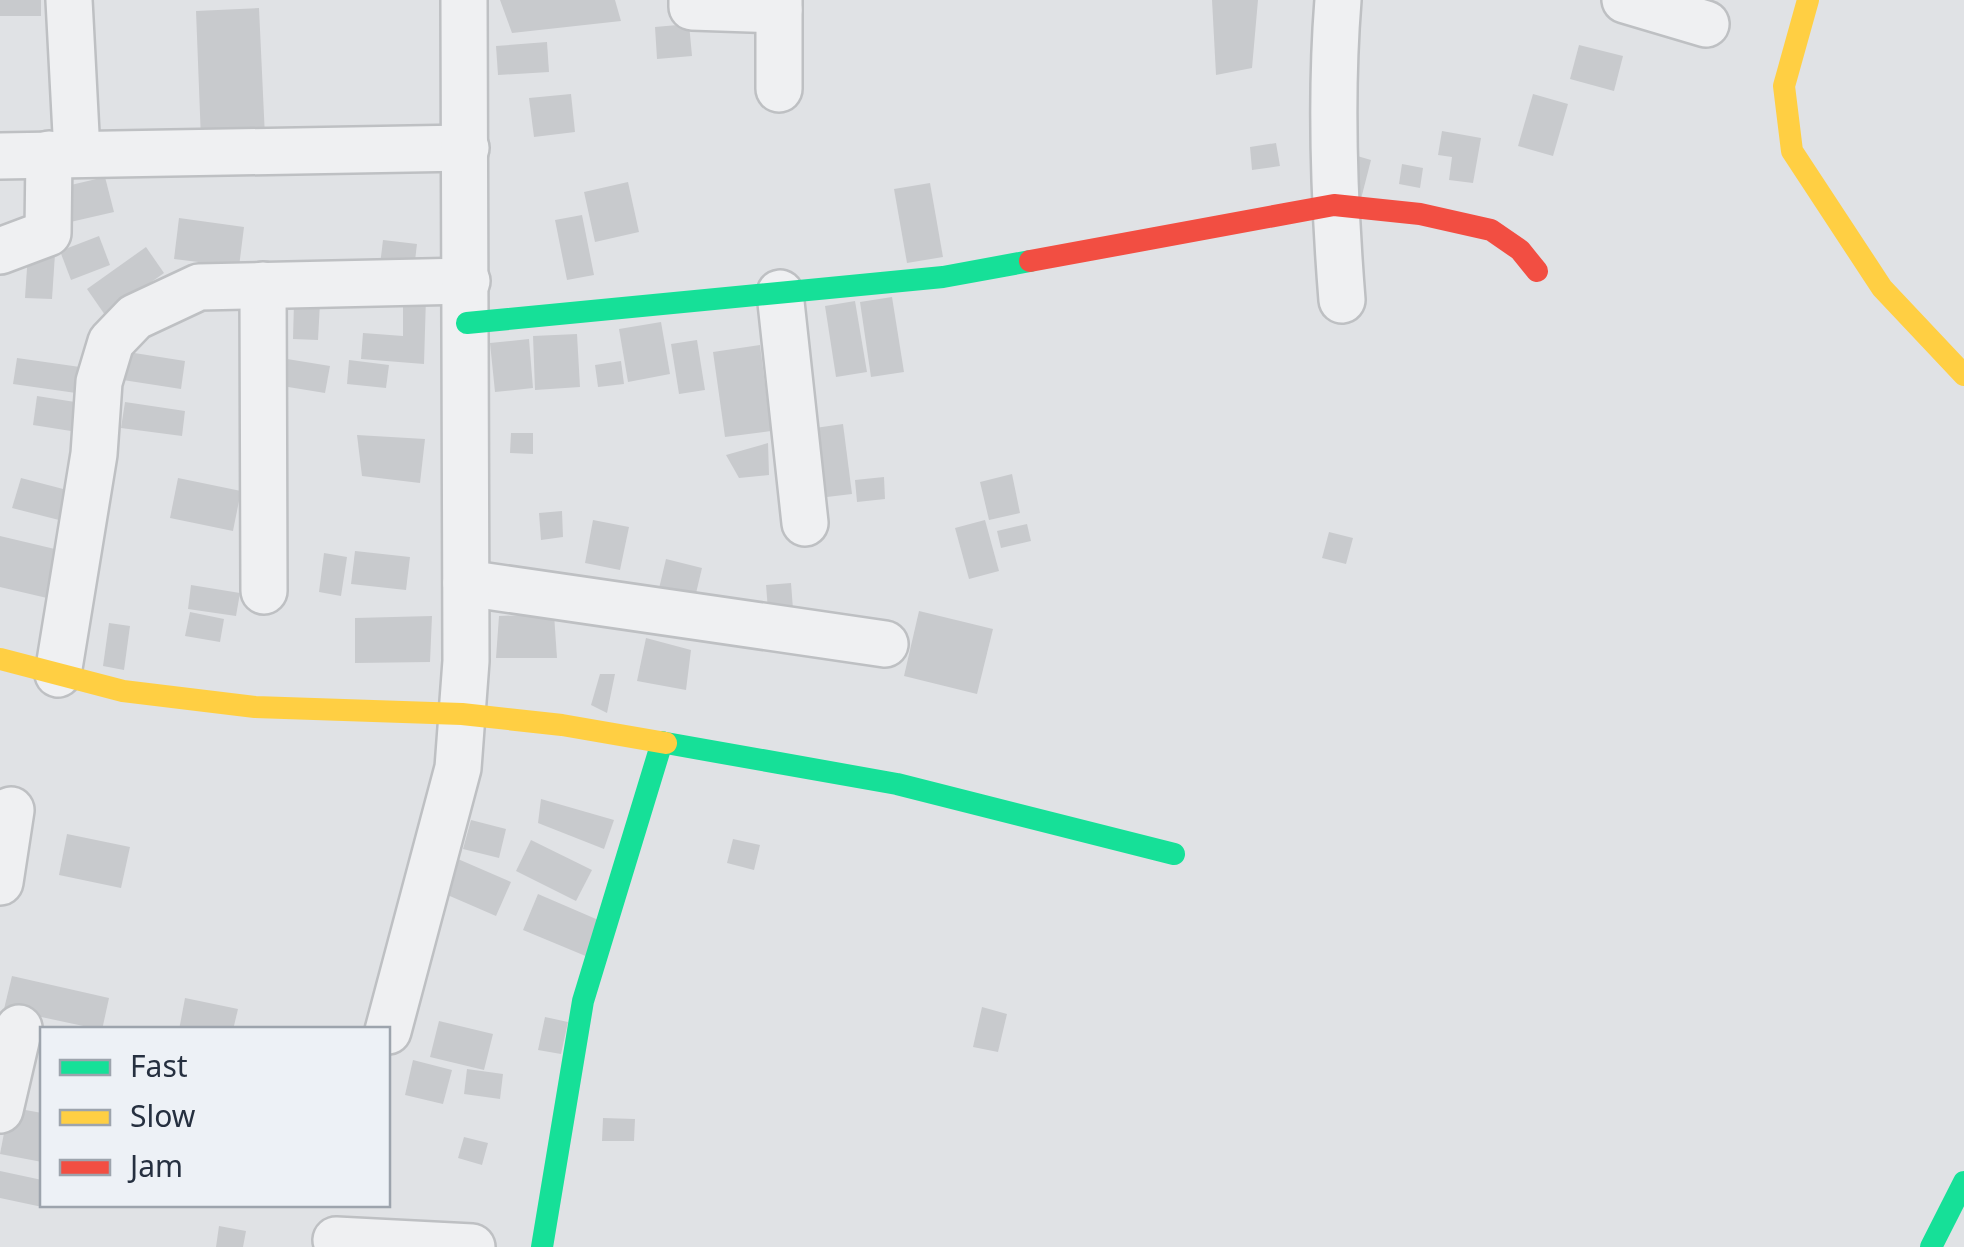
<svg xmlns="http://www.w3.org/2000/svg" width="1964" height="1247" viewBox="0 0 1964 1247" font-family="'Noto Sans',sans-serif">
	<rect width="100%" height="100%" fill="#e0e2e5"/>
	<g fill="#c8cacd">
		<rect x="0" y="0" width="41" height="16"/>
		<polygon points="500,0 615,0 621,21 512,33"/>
		<polygon points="1212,0 1258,0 1252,68 1216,75"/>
		<polygon points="259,8 265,137 201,140 196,11"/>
		<polygon points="689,24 692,56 657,59 655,27"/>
		<polygon points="547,42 549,72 498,75 496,46"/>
		<polygon points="1579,45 1623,56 1614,91 1570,79"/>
		<polygon points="571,94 575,132 534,137 529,98"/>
		<polygon points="1533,94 1568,104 1553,156 1518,146"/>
		<polygon points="1442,131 1481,138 1473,183 1449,180 1452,157 1438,155"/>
		<polygon points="1276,143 1280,166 1252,170 1250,147"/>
		<polygon points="1347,153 1371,160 1361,199"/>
		<polygon points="1402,164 1423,168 1420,188 1399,184"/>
		<polygon points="105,177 114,212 66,223 58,188"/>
		<polygon points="628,182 639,232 595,242 584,192"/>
		<polygon points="930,183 943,257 907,263 894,189"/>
		<polygon points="582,215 594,275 567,280 555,220"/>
		<polygon points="179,218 244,227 239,267 174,259"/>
		<polygon points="99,236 110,265 71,280 60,251"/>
		<polygon points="383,240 417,244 414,269 380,265"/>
		<polygon points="146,247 164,273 105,315 87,289"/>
		<polygon points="28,253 55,254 52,299 25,298"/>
		<polygon points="403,297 426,297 424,364 361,359 363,333 403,336"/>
		<polygon points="892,297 904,372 871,377 860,302"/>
		<polygon points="855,301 867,372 836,377 825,306"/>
		<polygon points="294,302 320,303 318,340 293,339"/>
		<polygon points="661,322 670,374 628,382 619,329"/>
		<polygon points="577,334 580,387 535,390 533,336"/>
		<polygon points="529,339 533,388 495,392 490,343"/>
		<polygon points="697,340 705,390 679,394 671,344"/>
		<polygon points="760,345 771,431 725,437 713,352"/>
		<polygon points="128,352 185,361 181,389 123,380"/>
		<polygon points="17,358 80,367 76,393 13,384"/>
		<polygon points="281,358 330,366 325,393 276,385"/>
		<polygon points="349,360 389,365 386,388 347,384"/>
		<polygon points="621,361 624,384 598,387 595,365"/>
		<polygon points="37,396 75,402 71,431 33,425"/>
		<polygon points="125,402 185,411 182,436 121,428"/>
		<polygon points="843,424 852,494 810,499 801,430"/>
		<polygon points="511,433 533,433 533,454 510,453"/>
		<polygon points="357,435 425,439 420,483 362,476"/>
		<polygon points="768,443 769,475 739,478 726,455"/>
		<polygon points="1012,474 1020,513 989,520 980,482"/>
		<polygon points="884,477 885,499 857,502 855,480"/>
		<polygon points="21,478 67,490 59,520 12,508"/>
		<polygon points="178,478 241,491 233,531 170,518"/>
		<polygon points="562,511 563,537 541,540 539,513"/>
		<polygon points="593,520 629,527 620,570 585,563"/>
		<polygon points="985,520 999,571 969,579 955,528"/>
		<polygon points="1027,524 1031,541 1001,548 997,531"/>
		<polygon points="1329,532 1353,538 1346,564 1322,558"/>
		<polygon points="0,536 59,550 47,598 0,587"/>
		<polygon points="355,551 410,557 406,590 351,584"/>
		<polygon points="324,553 347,557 341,596 319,592"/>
		<polygon points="666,559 702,568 693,606 657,597"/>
		<polygon points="791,583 793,609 768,610 766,585"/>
		<polygon points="191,585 240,593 236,616 188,609"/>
		<polygon points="919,611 993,629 977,694 904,676"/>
		<polygon points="190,612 224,619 220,642 185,636"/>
		<polygon points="554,614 557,658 496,658 499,616"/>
		<polygon points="432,616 430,662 355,663 355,618"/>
		<polygon points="109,623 130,626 124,670 103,666"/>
		<polygon points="646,638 691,650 686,690 637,681"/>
		<polygon points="600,674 615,674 607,713 591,705"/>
		<polygon points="541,799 614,820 604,849 538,823"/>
		<polygon points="471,820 506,829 499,858 463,849"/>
		<polygon points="67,834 130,847 121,888 59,875"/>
		<polygon points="733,839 760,845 754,870 727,863"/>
		<polygon points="531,840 592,870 576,901 516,871"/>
		<polygon points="451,856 511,882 496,916 436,890"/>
		<polygon points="538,894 603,922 588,957 523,930"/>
		<polygon points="12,976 109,998 102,1030 4,1009"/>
		<polygon points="185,998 238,1009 233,1030 179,1030"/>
		<polygon points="982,1007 1007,1014 998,1052 973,1047"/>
		<polygon points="545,1017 568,1022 561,1054 538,1050"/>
		<polygon points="439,1021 493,1034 484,1070 430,1057"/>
		<polygon points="413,1060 452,1070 443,1104 405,1095"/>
		<polygon points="467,1069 503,1074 500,1099 464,1094"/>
		<polygon points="9,1107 42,1113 42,1162 0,1154"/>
		<polygon points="603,1118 635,1119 634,1141 602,1141"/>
		<polygon points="464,1137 488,1143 482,1165 458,1158"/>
		<polygon points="0,1171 42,1180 42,1204 48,1204 47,1208 0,1198"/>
		<polygon points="219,1226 246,1231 243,1247 216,1247"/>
	</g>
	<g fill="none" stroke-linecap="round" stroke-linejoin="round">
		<defs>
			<g id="street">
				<polyline points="69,0 77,153"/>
				<polyline points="692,0 692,7 779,10"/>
				<polyline points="779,0 779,89"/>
				<path d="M1338,0C1330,100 1334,200 1342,300"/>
				<polyline points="1625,0 1706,24"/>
				<polyline points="0,156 466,148"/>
				<polyline points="0,251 48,233 49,154"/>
				<polyline points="263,285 264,591"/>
				<polyline points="780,293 805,523"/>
				<polyline points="466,583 885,644"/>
				<polyline points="58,674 94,454 99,382 111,342 135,317 199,287 467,281"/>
				<polyline points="0,882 11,810"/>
				<polyline points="388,1031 458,768 466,661 464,0"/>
				<polyline points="0,1110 19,1028"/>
				<polyline points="336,1240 472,1247"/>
			</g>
		</defs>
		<use href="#street" stroke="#bec0c3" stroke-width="50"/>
		<use href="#street" stroke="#eff0f2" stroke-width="45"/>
		<g stroke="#16e098" stroke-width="22">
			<polyline points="467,323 943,277 1030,261"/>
			<polyline points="666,743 897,784 1174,854"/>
			<polyline points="542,1247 583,1001 662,742"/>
			<polyline points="1931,1247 1964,1182"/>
		</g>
		<g stroke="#ffcf43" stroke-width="22">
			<polyline points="1808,0 1784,86 1792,151 1882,288 1964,375"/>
			<polyline points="0,659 123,691 255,707 462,714 562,725 666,743"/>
		</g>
		<polyline stroke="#f24e42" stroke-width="22" points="1030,261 1334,205 1420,214 1491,230 1520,250 1537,271"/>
	</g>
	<rect x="40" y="1027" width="350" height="180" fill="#edf1f6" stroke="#9da4ad" stroke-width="2.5"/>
	<rect x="60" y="1060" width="50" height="15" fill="#16e098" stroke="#9da4ad" stroke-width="2.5"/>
	<text x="130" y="1077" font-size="30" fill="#263040">Fast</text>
	<rect x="60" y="1110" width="50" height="15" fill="#ffcf43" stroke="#9da4ad" stroke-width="2.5"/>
	<text x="130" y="1127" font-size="30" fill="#263040">Slow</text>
	<rect x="60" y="1160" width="50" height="15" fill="#f24e42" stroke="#9da4ad" stroke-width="2.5"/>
	<text x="130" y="1177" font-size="30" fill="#263040">Jam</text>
</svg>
